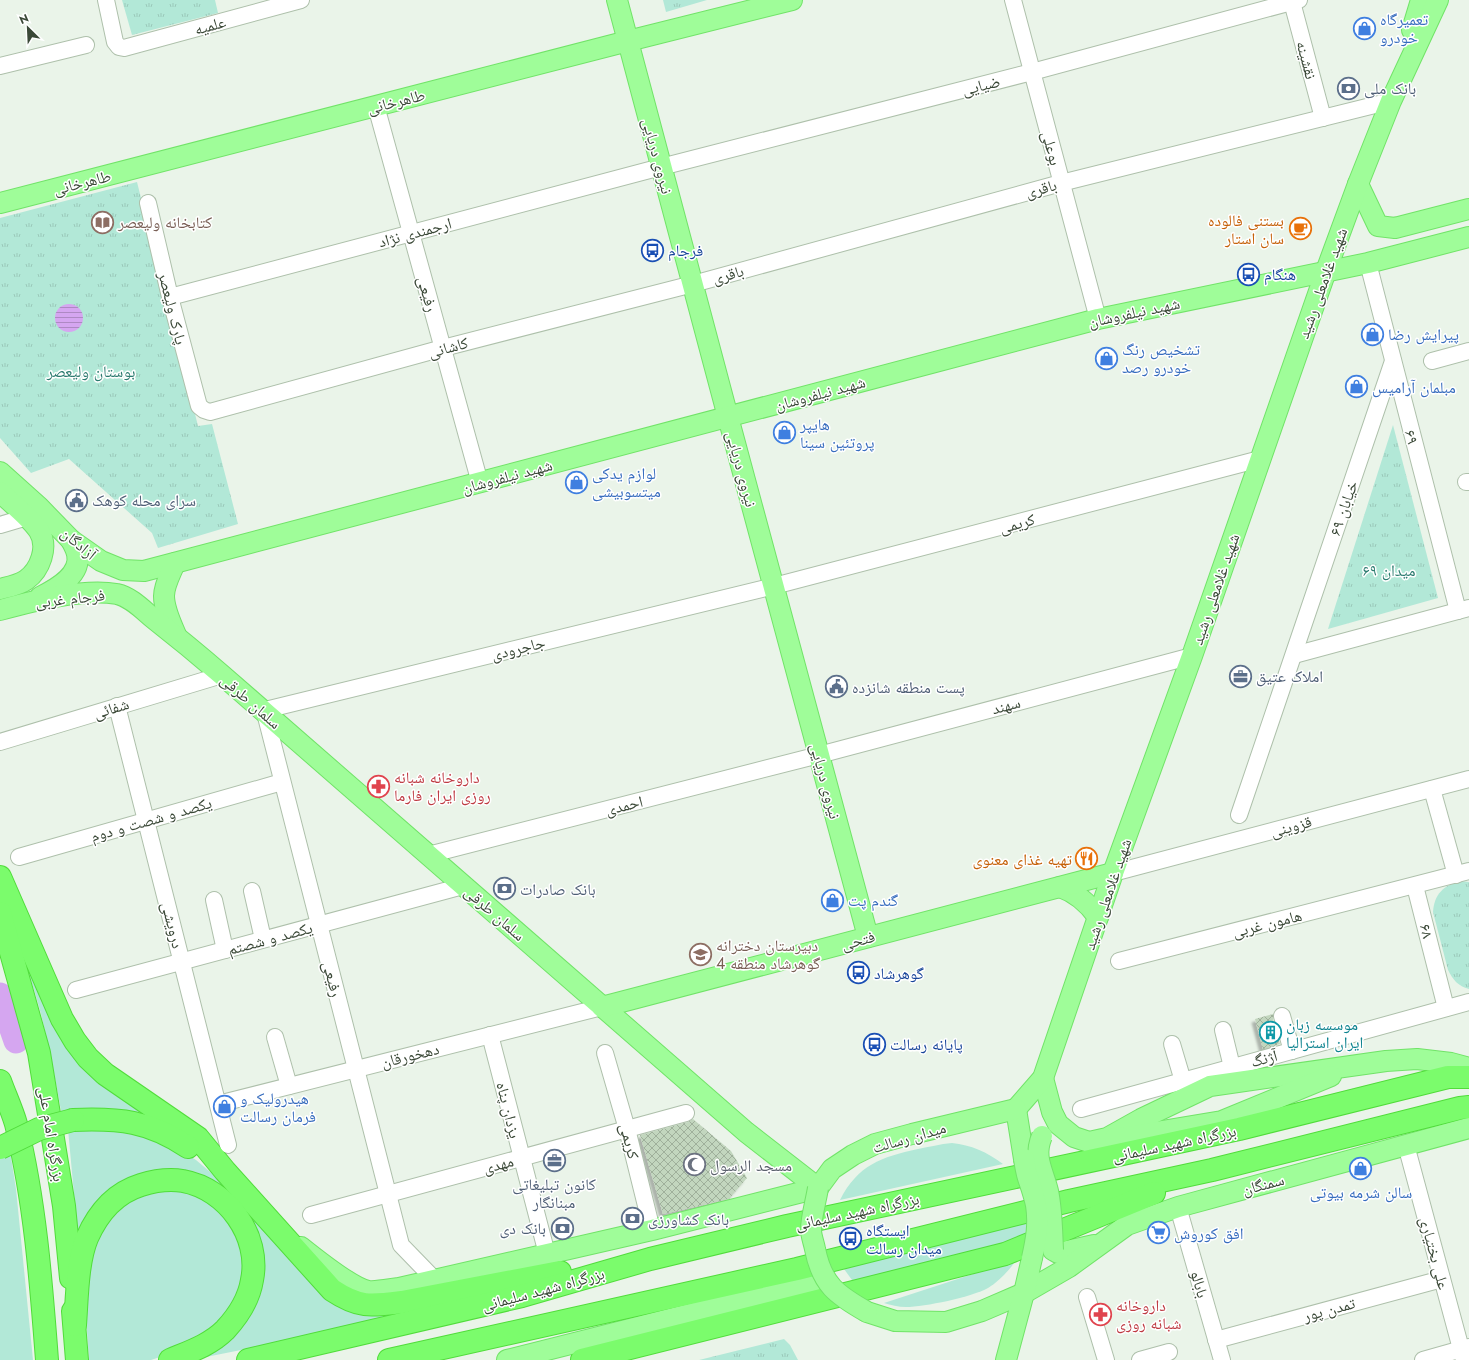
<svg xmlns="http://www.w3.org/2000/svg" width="1469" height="1360" viewBox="0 0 1469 1360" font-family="Jost,'Noto Naskh Arabic',sans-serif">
	<defs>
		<pattern id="park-tufts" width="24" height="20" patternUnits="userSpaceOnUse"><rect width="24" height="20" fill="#b2e8d7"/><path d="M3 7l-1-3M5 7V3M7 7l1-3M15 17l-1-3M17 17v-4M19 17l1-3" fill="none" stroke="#9ac8b9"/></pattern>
		<pattern id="water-rules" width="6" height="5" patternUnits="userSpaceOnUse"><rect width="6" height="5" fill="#d5a6f0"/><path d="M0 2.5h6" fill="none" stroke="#ae89c3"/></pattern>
		<pattern id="building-cross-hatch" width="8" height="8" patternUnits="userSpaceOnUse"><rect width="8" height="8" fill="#c2d6be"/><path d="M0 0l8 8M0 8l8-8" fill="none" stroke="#9fb09b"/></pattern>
		<filter id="shadow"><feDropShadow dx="-3.5" dy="3.5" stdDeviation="1" flood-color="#0004"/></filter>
	</defs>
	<rect width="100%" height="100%" fill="#eaf4e9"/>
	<g fill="#b2e8d7">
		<path d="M15,933L53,1013L198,1146L62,1116C56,1082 49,1048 41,1014C34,987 24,960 15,933Z"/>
		<polygon points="117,1127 167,1141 196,1160 215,1176 341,1306 553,1280 326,1333 191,1360 252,1296 234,1201 143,1178 77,1253 75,1205 68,1129"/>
		<path d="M952,1143C971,1145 987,1152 1003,1164L840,1200C858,1165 881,1157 918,1149C929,1147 940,1144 952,1143Z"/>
		<polygon points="10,1151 16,1189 33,1360 0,1360 0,1157"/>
		<polygon points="156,1185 202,1194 242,1234 247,1276 223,1325 178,1351 151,1360 89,1360 83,1277 109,1212"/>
		<polygon points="1026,1219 1026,1231 1024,1237 862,1289 852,1280 844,1269 887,1258"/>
		<path d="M1016,1260C1009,1271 999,1281 988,1288C972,1297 924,1307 906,1307C898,1307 891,1305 884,1303Z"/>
	</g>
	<g fill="url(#park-tufts)">
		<polygon points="122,0 215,0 218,13 132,35"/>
		<polygon points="663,0 707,0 666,12"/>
		<polygon points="137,182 198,426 212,424 238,524 158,548 152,533 69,459 31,473 0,438 0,218"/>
		<polygon points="1393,425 1438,598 1328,629"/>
		<path d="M1461,881L1469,882V989C1458,986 1453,980 1448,970L1433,912C1434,895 1443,885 1461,881Z"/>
		<polygon points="784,1339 790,1345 798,1360 699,1360"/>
	</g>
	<circle fill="url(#water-rules)" cx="69" cy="318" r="14"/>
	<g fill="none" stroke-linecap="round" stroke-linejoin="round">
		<polyline stroke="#d5a6f0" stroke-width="25" points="0,995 16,1041"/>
	</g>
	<g fill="url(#building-cross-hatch)" filter="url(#shadow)">
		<polygon points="1273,1014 1273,1019 1280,1044 1263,1049 1255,1019"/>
		<polygon points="693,1119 731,1151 747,1178 729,1199 663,1214 640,1135 688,1122"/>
	</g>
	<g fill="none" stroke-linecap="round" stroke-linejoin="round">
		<defs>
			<g id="minor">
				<polyline points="106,0 115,42 119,47 124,48 301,0"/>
				<polyline points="1013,0 1098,319"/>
				<polyline points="1292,2 1323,118"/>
				<polyline points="0,66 86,45"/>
				<polyline points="376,106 480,483"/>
				<polyline points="148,203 170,297 199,406 204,410 210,412 443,348 693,284 1061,183 1391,101"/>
				<polyline points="1368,263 1458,611"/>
				<polyline points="170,297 661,167 1032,72 1299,0"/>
				<polyline points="1432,361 1469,351"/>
				<polyline points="1466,482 1469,482"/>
				<polyline points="0,525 27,517"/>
				<polyline points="1294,655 1469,608"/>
				<polyline points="117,706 228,1145"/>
				<polyline points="261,711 774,586 1260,459"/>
				<polyline points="265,713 401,1245 434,1279"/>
				<polyline points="0,742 222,675"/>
				<polyline points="1432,789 1456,875"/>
				<polyline points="1239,815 1393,361"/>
				<polyline points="428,855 819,755 1192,656"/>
				<polyline points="19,857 282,782"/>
				<polyline points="1113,873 1469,779"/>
				<polyline points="1415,886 1446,1008"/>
				<polyline points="252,891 263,939"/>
				<polyline points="214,900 225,950"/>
				<polyline points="1119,961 1469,871"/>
				<polyline points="76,990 463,886"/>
				<polyline points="1282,1016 1292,1051"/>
				<polyline points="1223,1030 1232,1067"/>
				<polyline points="490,1035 547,1254"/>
				<polyline points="275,1037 289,1086"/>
				<polyline points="1172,1044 1183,1081"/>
				<polyline points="605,1053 627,1129 652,1230"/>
				<polyline points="218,1104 602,1007"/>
				<polyline points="1081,1109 1469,1002"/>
				<polyline points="1406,1145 1464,1360"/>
				<polyline points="1178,1207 1222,1360"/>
				<polyline points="311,1215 686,1113"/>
				<polyline points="1087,1297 1106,1360"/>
				<polyline points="1216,1340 1442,1279"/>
				<polyline points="1140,1360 1169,1352"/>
				<polyline points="1423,1360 1469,1347"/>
			</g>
			<g id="major">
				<polyline points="617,0 728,417 868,937"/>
				<polyline points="1412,30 1421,0"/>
				<polyline points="1358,184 1378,226 1395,228 1469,209"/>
				<polyline points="0,203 628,41 792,0"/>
				<polyline points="0,472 39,507 71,540 101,561 123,570 144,571 1098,319 1368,263 1469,237"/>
				<path d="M0,492C11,503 31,518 39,531C49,547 40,570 26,580C19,585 8,587 0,589"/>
				<path d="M175,563C171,573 164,585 164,596C164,609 171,623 176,635"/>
				<path d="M40,597C56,589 82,575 77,554C76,549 73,544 71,540"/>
				<path d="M0,610C33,601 83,588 117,594C131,597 143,610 154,619C177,637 200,656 222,675L746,1132L818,1188"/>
				<path d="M1060,887C1077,893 1088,903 1098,917"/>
				<polyline points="602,1007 1113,873"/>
				<polyline points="1043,1078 1052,1112 1058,1124 1074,1137 1089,1142 1107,1138 1141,1119 1210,1086 1386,1061 1417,1059 1451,1063 1469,1068"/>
				<polyline points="1016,1109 1043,1078 1113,873 1192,656 1326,271 1358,184 1391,101 1438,0"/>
				<polyline points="1016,1109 1024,1159"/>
				<polyline points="1115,1138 1126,1137 1222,1121 1331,1076"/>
				<polyline points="818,1188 832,1169 853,1155 875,1144 912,1134 1016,1109"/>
				<path d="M301,1247C316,1259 351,1287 368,1291C377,1292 390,1289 399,1288L652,1230L818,1188"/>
				<polyline points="1053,1250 1058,1253 1094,1245"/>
				<polyline points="867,1312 895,1321 946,1322 982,1311 1024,1293 1069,1267 1127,1225 1178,1207 1469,1128"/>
				<polyline points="507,1360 825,1280"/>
				<polyline points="1006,1360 1024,1293 1032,1258"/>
			</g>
			<g id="highway">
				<path d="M0,877L62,1019L75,1041L88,1058L105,1074L198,1138L225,1171L332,1290C359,1308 371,1306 402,1302L560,1272"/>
				<polyline points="0,913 39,1053 64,1206 71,1278"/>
				<path d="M0,1081C5,1095 12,1110 16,1124C35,1201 41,1281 47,1360"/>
				<path d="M73,1120C120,1118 149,1121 188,1147"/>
				<polyline points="73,1311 77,1360"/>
				<path d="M75,1325C77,1299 77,1262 87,1238C98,1213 115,1193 141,1185C154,1181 170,1179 183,1181C227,1189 261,1236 252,1280C249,1299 238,1316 225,1330C210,1345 189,1352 170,1360"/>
				<polyline points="248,1360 522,1296 650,1259 787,1226 1239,1129 1448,1077 1469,1077"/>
				<polyline points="389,1360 797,1269 1069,1201 1212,1170 1460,1108 1469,1107"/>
				<polyline points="582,1360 1005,1254 1154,1193"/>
			</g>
		</defs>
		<use href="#minor" stroke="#aec0ab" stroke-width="18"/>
		<use href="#major" stroke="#71e368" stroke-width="22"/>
		<use href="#highway" stroke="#51dc3b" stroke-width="24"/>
		<use href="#minor" stroke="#fff" stroke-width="16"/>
		<use href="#major" stroke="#9ffd99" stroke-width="20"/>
		<use href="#highway" stroke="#7bfc6c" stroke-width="22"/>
		<defs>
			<g id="major-bridge">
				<path d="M1042,1136C1033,1157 1043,1170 1048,1191C1052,1210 1052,1230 1053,1250"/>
				<path d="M1024,1159C1025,1165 1026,1172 1028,1178C1031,1187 1034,1195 1036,1205C1039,1224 1036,1240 1032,1258"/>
				<path d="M818,1188C816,1201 811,1217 811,1230C811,1236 814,1243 815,1249C822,1285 837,1295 867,1312"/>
			</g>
			<polyline id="highway-bridge" points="0,1148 39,1129 73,1120"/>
		</defs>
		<use href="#major-bridge" stroke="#71e368" stroke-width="22" stroke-linecap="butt"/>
		<use href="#highway-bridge" stroke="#51dc3b" stroke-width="24" stroke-linecap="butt"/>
		<use href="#major-bridge" stroke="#9ffd99" stroke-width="20"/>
		<use href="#highway-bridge" stroke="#7bfc6c" stroke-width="22"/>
	</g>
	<defs>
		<symbol id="shop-ring" viewBox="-11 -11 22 22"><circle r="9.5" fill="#fff" stroke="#3f7fe0" stroke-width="1.5"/><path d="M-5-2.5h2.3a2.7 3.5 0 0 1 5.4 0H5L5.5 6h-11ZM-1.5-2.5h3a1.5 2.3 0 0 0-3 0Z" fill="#3f7fe0"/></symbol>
		<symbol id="bank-ring" viewBox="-11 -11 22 22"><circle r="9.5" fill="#fff" stroke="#5c6f8a" stroke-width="1.5"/><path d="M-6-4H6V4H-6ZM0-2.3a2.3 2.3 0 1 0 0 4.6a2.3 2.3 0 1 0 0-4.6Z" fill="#5c6f8a"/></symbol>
		<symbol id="library-ring" viewBox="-11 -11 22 22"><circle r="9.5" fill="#fff" stroke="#8d6e63" stroke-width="1.5"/><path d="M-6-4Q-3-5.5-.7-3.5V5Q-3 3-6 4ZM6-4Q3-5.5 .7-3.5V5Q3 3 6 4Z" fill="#8d6e63"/></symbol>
		<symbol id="cafe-ring" viewBox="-11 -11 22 22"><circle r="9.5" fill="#fff" stroke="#e8710a" stroke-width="1.5"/><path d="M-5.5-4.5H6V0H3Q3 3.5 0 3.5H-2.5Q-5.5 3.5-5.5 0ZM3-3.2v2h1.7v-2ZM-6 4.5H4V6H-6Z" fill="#e8710a"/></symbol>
		<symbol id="bus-ring" viewBox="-11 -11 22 22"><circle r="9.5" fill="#fff" stroke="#1a4fb4" stroke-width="1.5"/><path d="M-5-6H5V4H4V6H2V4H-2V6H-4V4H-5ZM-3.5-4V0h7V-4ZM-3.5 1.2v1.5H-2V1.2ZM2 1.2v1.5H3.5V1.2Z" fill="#1a4fb4"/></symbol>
		<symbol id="civic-ring" viewBox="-11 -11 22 22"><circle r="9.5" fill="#fff" stroke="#5c6f8a" stroke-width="1.5"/><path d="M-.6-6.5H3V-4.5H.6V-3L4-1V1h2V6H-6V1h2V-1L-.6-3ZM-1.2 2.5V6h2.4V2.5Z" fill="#5c6f8a"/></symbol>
		<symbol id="office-ring" viewBox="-11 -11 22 22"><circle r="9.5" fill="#fff" stroke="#5c6f8a" stroke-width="1.5"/><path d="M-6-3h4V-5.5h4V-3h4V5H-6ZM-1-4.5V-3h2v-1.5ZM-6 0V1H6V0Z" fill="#5c6f8a"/></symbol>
		<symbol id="pharmacy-ring" viewBox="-11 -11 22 22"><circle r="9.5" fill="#fff" stroke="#e0444e" stroke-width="1.5"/><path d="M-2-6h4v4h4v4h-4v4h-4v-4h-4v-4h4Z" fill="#e0444e"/></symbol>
		<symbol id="restaurant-ring" viewBox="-11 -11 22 22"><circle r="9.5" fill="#fff" stroke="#e8710a" stroke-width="1.5"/><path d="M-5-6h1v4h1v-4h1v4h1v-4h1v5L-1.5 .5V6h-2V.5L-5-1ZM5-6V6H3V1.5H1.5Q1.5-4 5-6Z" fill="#e8710a"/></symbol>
		<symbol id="school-ring" viewBox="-11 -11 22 22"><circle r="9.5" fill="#fff" stroke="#8d6e63" stroke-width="1.5"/><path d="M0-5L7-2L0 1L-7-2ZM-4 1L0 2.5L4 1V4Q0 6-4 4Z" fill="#8d6e63"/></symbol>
		<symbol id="building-ring" viewBox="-11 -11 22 22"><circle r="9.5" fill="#fff" stroke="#0f9aa8" stroke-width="1.5"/><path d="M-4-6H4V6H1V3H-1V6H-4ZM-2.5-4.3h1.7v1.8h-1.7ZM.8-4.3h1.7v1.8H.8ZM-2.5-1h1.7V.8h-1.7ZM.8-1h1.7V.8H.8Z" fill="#0f9aa8"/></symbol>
		<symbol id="mosque-ring" viewBox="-11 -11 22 22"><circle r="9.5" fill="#fff" stroke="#6b7280" stroke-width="1.5"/><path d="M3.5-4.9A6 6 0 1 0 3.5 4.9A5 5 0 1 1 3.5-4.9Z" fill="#6b7280"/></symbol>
		<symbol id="supermarket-ring" viewBox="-11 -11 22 22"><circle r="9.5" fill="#fff" stroke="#3f7fe0" stroke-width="1.5"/><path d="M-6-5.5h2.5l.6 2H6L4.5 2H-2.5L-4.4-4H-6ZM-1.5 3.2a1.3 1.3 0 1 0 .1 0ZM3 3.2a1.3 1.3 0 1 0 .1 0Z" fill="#3f7fe0"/></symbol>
	</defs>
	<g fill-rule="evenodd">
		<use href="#shop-ring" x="1352" y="16" width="25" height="25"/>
		<use href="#bank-ring" x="1336" y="76" width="25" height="25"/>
		<use href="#library-ring" x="90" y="210" width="25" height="25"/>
		<use href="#cafe-ring" x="1288" y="216" width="25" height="25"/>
		<use href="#bus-ring" x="640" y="238" width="25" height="25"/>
		<use href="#bus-ring" x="1236" y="262" width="25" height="25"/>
		<use href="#shop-ring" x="1360" y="322" width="25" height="25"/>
		<use href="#shop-ring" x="1094" y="346" width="25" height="25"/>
		<use href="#shop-ring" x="1344" y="374" width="25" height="25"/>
		<use href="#shop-ring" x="772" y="420" width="25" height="25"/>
		<use href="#shop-ring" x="564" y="470" width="25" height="25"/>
		<use href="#civic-ring" x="64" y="488" width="25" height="25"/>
		<use href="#office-ring" x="1228" y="664" width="25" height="25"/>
		<use href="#civic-ring" x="824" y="674" width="25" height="25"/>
		<use href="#pharmacy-ring" x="366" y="774" width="25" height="25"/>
		<use href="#restaurant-ring" x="1074" y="846" width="25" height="25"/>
		<use href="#bank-ring" x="492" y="876" width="25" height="25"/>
		<use href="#shop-ring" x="820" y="888" width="25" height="25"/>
		<use href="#school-ring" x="688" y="942" width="25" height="25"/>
		<use href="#bus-ring" x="846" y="960" width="25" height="25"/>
		<use href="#building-ring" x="1258" y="1020" width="25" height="25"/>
		<use href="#bus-ring" x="862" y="1032" width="25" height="25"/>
		<use href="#shop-ring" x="212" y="1094" width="25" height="25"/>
		<use href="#office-ring" x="542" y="1148" width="25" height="25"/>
		<use href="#mosque-ring" x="682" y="1152" width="25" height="25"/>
		<use href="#shop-ring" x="1348" y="1156" width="25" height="25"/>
		<use href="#bank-ring" x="620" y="1206" width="25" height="25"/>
		<use href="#bank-ring" x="550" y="1216" width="25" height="25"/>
		<use href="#supermarket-ring" x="1146" y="1220" width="25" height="25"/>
		<use href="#bus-ring" x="838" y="1226" width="25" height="25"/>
		<use href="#pharmacy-ring" x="1088" y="1302" width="25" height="25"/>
	</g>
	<g text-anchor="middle" stroke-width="3" stroke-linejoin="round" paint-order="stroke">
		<g font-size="16" fill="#366cbe" stroke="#fff" text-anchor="start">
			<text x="1380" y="25">تعمیرگاه<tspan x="1380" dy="18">خودرو</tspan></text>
			<text x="1388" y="340">پیرایش رضا</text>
			<text x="1122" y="355">تشخیص رنگ<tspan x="1122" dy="18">خودرو رصد</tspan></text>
			<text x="1372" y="393">مبلمان آرامیس</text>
			<text x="800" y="430">هایپر<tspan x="800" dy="18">پروتئین سینا</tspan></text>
			<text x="592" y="479">لوازم یدکی<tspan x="592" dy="18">میتسوبیشی</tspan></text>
			<text x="848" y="906">گندم پت</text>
			<text x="240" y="1104">هیدرولیک و<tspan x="240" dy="18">فرمان رسالت</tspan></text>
			<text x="1361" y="1198" text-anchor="middle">سالن شرمه بیوتی</text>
			<text x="1174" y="1239">افق کوروش</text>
		</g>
		<g font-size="16" fill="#3a4837" stroke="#fff">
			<text transform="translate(210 25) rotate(-15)" y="6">علمیه</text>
			<text transform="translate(1307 60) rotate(75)" y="6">نقشینه</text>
			<text transform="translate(981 85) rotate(-14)" y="6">ضیایی</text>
			<text transform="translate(396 101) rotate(-14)" y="6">طاهرخانی</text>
			<text transform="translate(1052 148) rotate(75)" y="6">بوعلی</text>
			<text transform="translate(658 156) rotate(75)" y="6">نیروی دریایی</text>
			<text transform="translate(82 182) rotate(-14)" y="6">طاهرخانی</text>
			<text transform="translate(1041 188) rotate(-15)" y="6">باقری</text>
			<text transform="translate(415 232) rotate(-15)" y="6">ارجمندی نژاد</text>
			<text transform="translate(728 274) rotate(-15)" y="6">باقری</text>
			<text transform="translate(1322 283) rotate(-70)" y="6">شهید غلامعلی رشید</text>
			<text transform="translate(428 294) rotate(75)" y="6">رفیعی</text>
			<text transform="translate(173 308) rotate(76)" y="6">پارک ولیعصر</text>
			<text transform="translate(1134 312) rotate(-12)" y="6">شهید نیلفروشان</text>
			<text transform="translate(448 347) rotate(-15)" y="6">کاشانی</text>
			<text transform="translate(820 393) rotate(-15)" y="6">شهید نیلفروشان</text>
			<text transform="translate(1412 437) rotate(75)" y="6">۶۹</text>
			<text transform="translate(742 469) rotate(75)" y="6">نیروی دریایی</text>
			<text transform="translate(507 476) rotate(-15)" y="6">شهید نیلفروشان</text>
			<text transform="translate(1343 508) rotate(-71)" y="6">خیابان ۶۹</text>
			<text transform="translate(1017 523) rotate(-15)" y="6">کریمی</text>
			<text transform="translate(79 543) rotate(40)" y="6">آزادگان</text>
			<text transform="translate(1215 589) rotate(-71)" y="6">شهید غلامعلی رشید</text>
			<text transform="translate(70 598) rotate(-6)" y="6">فرجام غربی</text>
			<text transform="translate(518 648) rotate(-14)" y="6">جاجرودی</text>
			<text transform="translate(251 701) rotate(41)" y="6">سلمان طرقی</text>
			<text transform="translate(1006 705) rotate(-15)" y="6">سهند</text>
			<text transform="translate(111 708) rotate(-17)" y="6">شفائی</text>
			<text transform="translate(826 781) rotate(75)" y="6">نیروی دریایی</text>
			<text transform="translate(624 805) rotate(-14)" y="6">احمدی</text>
			<text transform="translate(151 819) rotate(-16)" y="6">یکصد و شصت و دوم</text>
			<text transform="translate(1291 826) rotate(-15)" y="6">قزوینی</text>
			<text transform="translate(1107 894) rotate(-71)" y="6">شهید غلامعلی رشید</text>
			<text transform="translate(495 913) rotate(41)" y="6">سلمان طرقی</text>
			<text transform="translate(1267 923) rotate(-14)" y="6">هامون غربی</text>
			<text transform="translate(173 925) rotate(76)" y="6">درویشی</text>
			<text transform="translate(1427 931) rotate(76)" y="6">۶۸</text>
			<text transform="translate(270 938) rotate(-15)" y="6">یکصد و شصتم</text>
			<text transform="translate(858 940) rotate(-15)" y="6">فتحی</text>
			<text transform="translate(333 979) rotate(76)" y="6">رفیعی</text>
			<text transform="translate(410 1055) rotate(-14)" y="6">دهخورقان</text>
			<text transform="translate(1264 1058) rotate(-15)" y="6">آژنگ</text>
			<text transform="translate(509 1110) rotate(76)" y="6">یزدان پناه</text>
			<text transform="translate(52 1134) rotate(81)" y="6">بزرگراه امام علی</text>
			<text transform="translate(909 1137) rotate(-16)" y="6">میدان رسالت</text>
			<text transform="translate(630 1141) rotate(76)" y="6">کریمی</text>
			<text transform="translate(1174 1143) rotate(-12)" y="6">بزرگراه شهید سلیمانی</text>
			<text transform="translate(498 1164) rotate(-15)" y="6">مهدی</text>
			<text transform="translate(1263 1184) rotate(-15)" y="6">سمنگان</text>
			<text transform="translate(857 1211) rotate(-12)" y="6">بزرگراه شهید سلیمانی</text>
			<text transform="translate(1435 1253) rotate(75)" y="6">علی بختیاری</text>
			<text transform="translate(1200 1284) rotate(74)" y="6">بابالو</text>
			<text transform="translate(543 1289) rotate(-15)" y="6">بزرگراه شهید سلیمانی</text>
			<text transform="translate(1329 1309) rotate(-15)" y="6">تمدن پور</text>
		</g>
		<g font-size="16" fill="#4e5e75" stroke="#fff" text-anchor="start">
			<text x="1364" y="94">بانک ملی</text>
			<text x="92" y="506">سرای محله کوهک</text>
			<text x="1256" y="682">املاک عتیق</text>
			<text x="852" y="693">پست منطقه شانزده</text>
			<text x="520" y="895">بانک صادرات</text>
			<text x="554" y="1190" text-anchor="middle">کانون تبلیغاتی<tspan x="554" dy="18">مبنانگار</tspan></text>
			<text x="648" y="1225">بانک کشاورزی</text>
			<text x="546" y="1234" text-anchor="end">بانک دی</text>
		</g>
		<g font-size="16" fill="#c56008" stroke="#fff" text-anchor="end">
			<text x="1284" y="226">بستنی فالوده<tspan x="1284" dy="18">سان استار</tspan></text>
			<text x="1072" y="865">تهیه غذای معنوی</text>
		</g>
		<g font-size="16" fill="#785e54" stroke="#fff" text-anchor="start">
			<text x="118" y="228">کتابخانه ولیعصر</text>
			<text x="716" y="951">دبیرستان دخترانه<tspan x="716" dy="18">گوهرشاد منطقه 4</tspan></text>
		</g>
		<g font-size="16" fill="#164399" stroke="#fff" text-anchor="start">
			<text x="668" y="256">فرجام</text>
			<text x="1264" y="280">هنگام</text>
			<text x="874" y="979">گوهرشاد</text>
			<text x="890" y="1050">پایانه رسالت</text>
			<text x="866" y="1236">ایستگاه<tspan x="866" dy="18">میدان رسالت</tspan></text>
		</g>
		<g font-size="16" fill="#2a7a6e" stroke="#fff">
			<text x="91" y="377">بوستان ولیعصر</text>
			<text x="1389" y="576">میدان ۶۹</text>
		</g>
		<g font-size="16" fill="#be3a42" stroke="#fff" text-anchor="start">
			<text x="394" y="783">داروخانه شبانه<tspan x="394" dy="18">روزی ایران فارما</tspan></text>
			<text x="1116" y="1311">داروخانه<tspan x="1116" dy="18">شبانه روزی</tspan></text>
		</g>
		<g font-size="16" fill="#0d838f" stroke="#fff" text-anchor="start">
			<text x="1286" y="1030">موسسه زبان<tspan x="1286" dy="18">ایران استرالیا</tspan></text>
		</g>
		<g font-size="16" fill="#5b616d" stroke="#fff" text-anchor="start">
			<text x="710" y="1171">مسجد الرسول</text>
		</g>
	</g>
	<g transform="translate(28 28) rotate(336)" stroke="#ffffff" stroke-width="3" paint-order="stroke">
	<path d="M0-3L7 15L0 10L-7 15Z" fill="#3a4837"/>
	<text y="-6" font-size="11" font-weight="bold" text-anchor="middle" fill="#3a4837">N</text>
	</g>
</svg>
